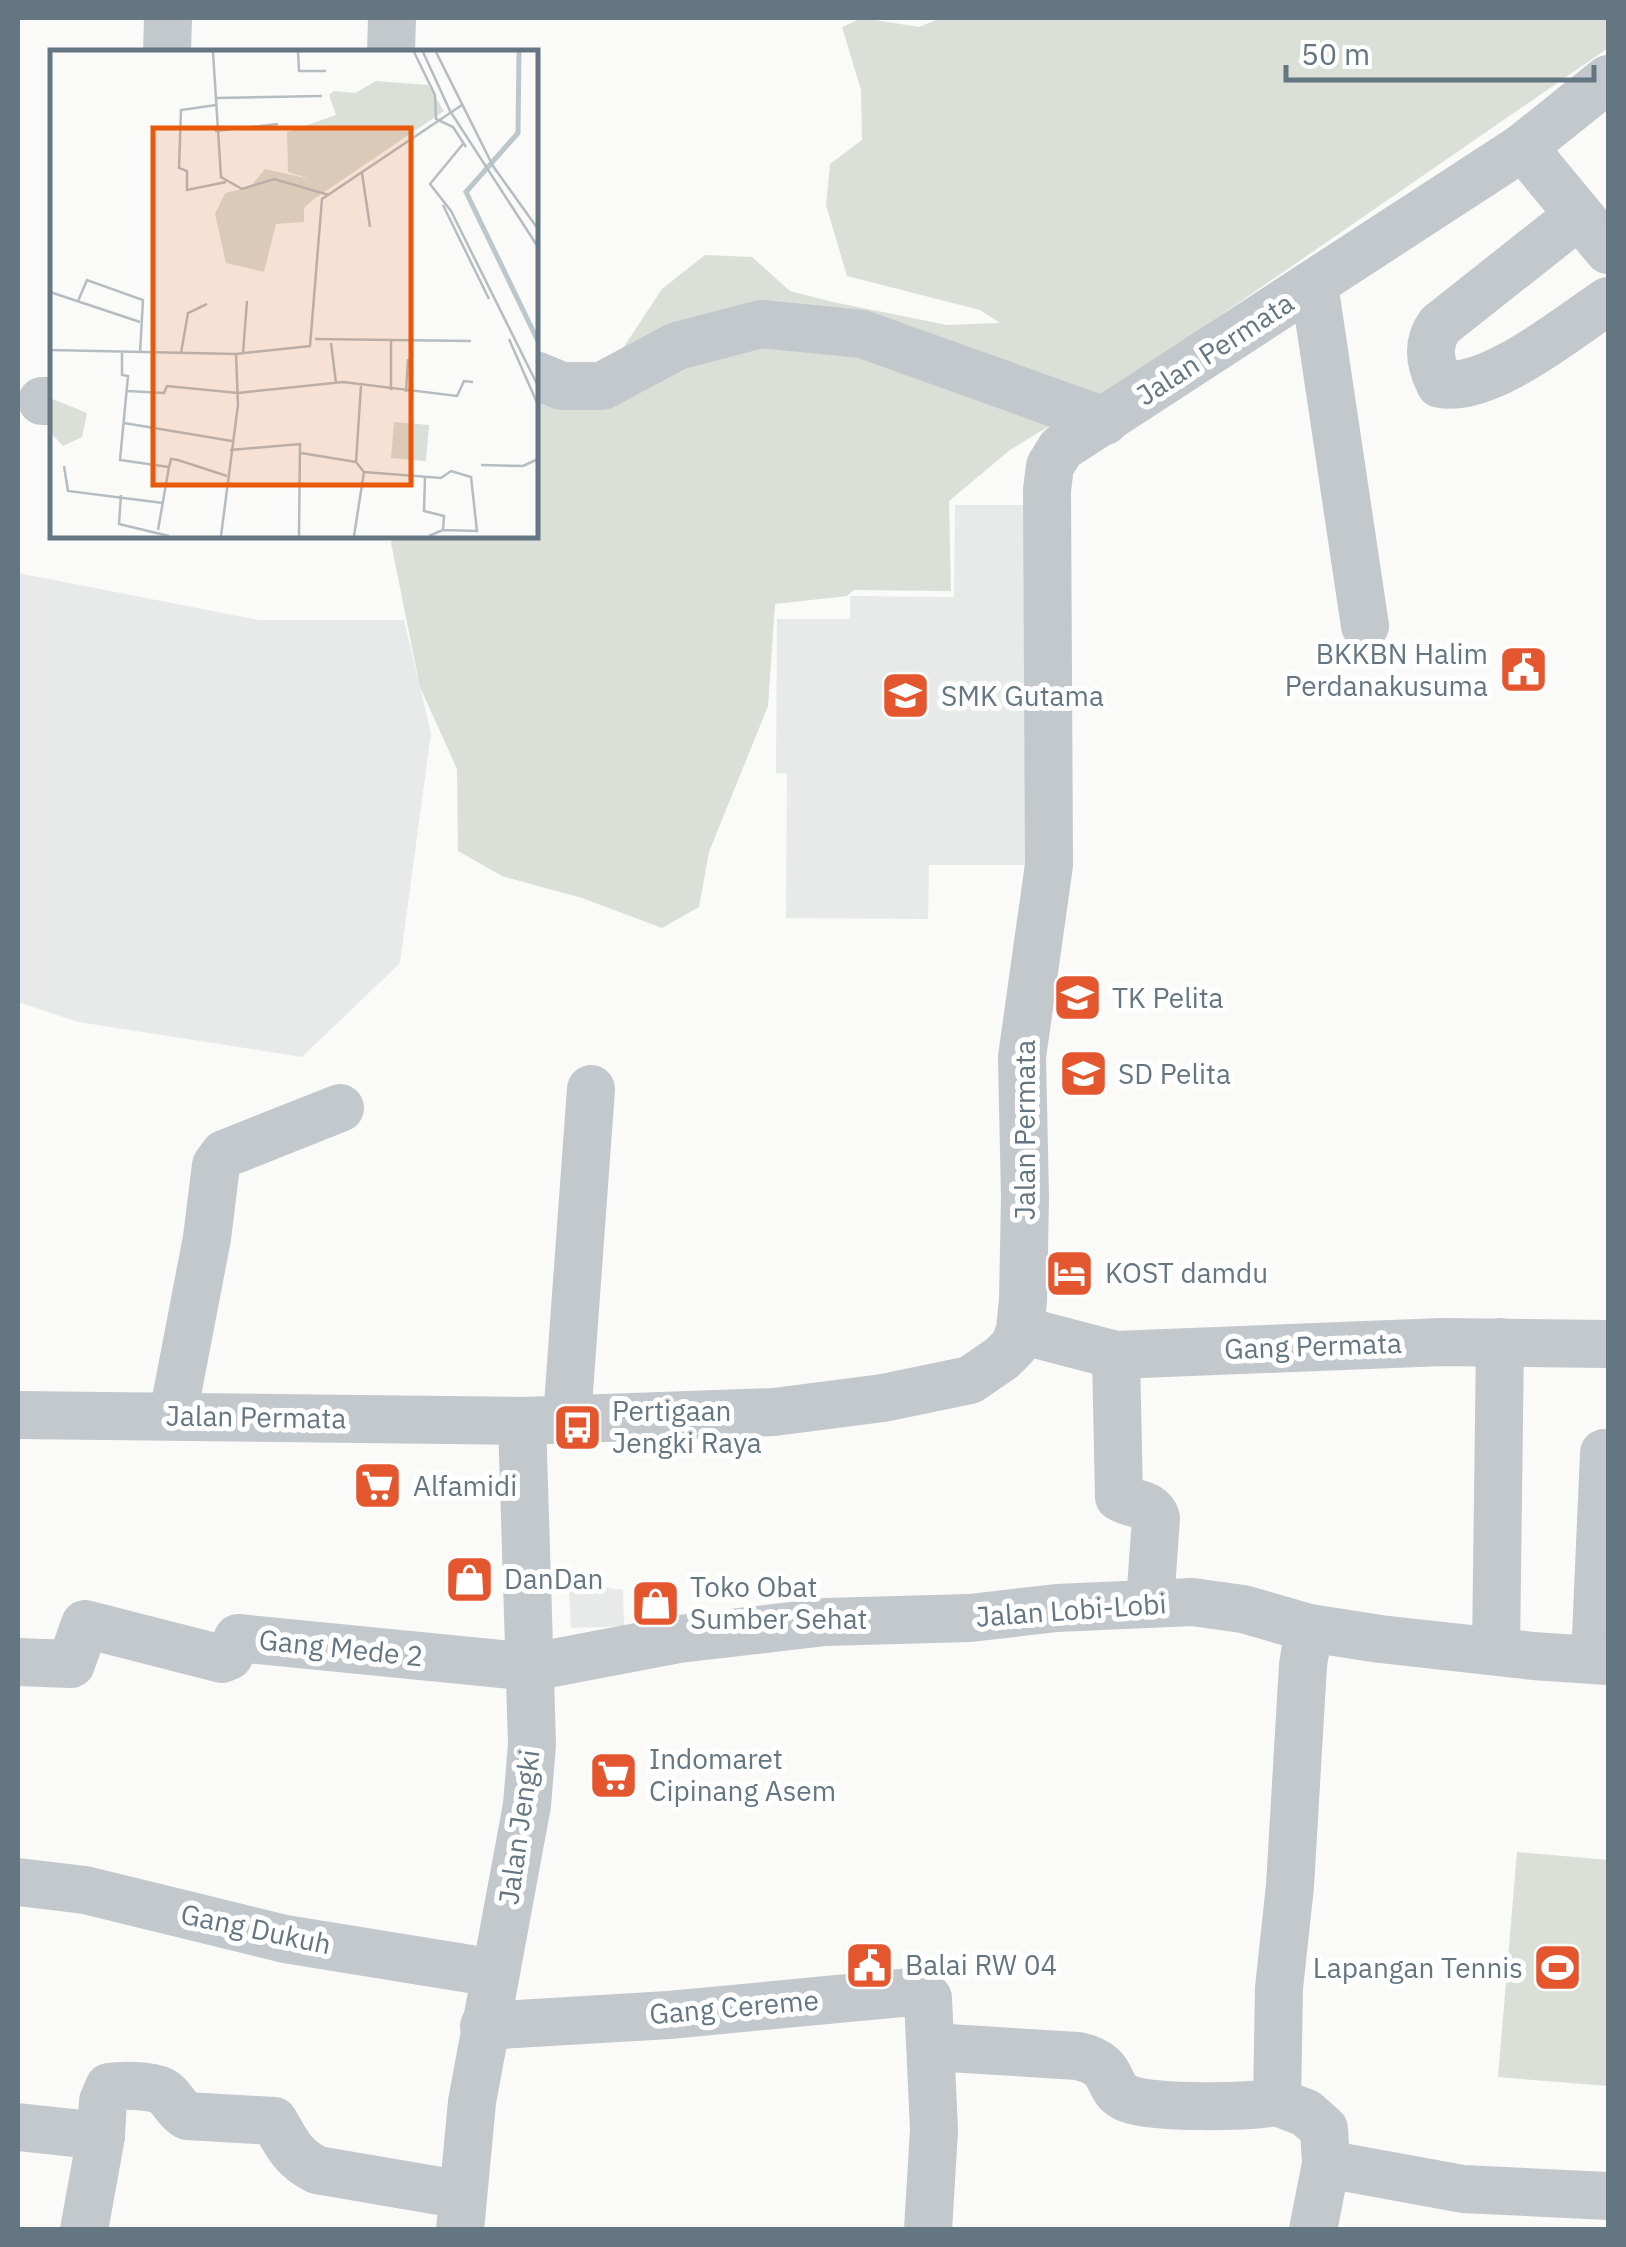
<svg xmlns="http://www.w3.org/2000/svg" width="1626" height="2247" viewBox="0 0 1626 2247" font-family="'IBM Plex Sans',sans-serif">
	<rect width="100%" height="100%" fill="#fafaf8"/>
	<g fill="#e8e9e9">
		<polygon points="955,505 1037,505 1036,865 929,865 928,919 786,918 787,774 776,773 777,619 850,619 850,596 954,597"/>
		<polygon points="18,573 258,620 404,620 431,733 400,963 302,1057 78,1022 18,1002"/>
		<polygon points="595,1586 623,1590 624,1626 571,1628 569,1592"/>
	</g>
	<g fill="#dadfd7">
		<polygon points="862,18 919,27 941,18 1608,18 1608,48 1137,373 1010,450 949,501 951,591 854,590 847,596 775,604 768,706 709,852 699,907 662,928 582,898 502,876 458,851 457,769 420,687 391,543 393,535 535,535 535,373 606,374 662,289 705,255 752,257 790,291 833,302 947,325 1000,323 980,310 847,276 826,205 830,164 862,140 861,90 842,27"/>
		<polygon points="1517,1852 1608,1860 1608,2086 1498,2077"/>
	</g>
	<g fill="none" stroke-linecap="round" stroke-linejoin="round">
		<g stroke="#c3c8cc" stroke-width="48">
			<polyline points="167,52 168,18"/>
			<polyline points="391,52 392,18"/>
			<polyline points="1523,147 1608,250"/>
			<path d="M1579,215L1440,325C1426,344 1430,364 1440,384C1489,393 1567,328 1608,301"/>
			<polyline points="1314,284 1365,626"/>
			<polyline points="535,375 562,386 602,386 677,346 761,324 862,334 1105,421"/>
			<polyline points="42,401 52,401"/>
			<polyline points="1020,1330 1116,1355 1442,1342 1608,1344"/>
			<path d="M1116,1355L1119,1497C1132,1506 1151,1501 1156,1518L1150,1603"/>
			<polyline points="18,1415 522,1421 774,1412 883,1398 970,1380 1002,1358 1014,1346 1020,1330 1023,1300 1025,1198 1022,1057 1049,865 1047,490 1050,466 1061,448 1523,147 1608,79"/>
			<polyline points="173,1415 207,1238 216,1165 224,1154 340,1108"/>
			<polyline points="567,1419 591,1089"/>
			<polyline points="1309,1628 1303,1665 1290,1886 1279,1988 1277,2102 1306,2113 1324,2129 1326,2164 1313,2230"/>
			<polyline points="1496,1651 1500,1342"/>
			<polyline points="1595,1660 1604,1453"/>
			<polyline points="18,1662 71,1664 85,1624 222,1659 229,1656 238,1638 532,1667 679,1639 825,1622 970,1618 1057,1608 1192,1602 1243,1609 1309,1628 1380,1639 1533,1656 1608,1661"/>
			<polyline points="18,1882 85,1890 285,1939 495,1973"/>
			<polyline points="484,2026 669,2015 922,1991 928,1998 934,2130 928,2230"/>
			<path d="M932,2047L1078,2056C1121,2066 1102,2089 1129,2099C1157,2109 1247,2107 1277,2102"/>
			<path d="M18,2127L101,2136L103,2101L109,2087C122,2085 150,2085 162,2091C172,2096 176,2110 187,2116L274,2121C287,2144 293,2158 317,2170L463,2195"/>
			<polyline points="1326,2164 1463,2189 1608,2196"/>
			<polyline points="84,2230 101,2136"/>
			<polyline points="460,2230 472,2102 527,1805 532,1744 522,1421"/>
		</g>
	</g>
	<defs>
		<symbol id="civic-square" viewBox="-11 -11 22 22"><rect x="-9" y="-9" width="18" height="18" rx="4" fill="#e4572e" stroke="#fff"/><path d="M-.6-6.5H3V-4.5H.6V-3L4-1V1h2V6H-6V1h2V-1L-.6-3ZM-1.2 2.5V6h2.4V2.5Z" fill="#fff"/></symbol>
		<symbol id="school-square" viewBox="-11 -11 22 22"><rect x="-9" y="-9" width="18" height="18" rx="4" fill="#e4572e" stroke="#fff"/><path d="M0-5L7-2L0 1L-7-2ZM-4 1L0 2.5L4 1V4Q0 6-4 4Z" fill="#fff"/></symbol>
		<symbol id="hotel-square" viewBox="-11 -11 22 22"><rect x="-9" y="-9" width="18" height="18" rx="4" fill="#e4572e" stroke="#fff"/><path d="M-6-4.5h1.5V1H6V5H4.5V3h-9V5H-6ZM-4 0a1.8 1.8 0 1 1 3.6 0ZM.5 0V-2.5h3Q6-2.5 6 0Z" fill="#fff"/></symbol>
		<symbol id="bus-square" viewBox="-11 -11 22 22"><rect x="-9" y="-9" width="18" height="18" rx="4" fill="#e4572e" stroke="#fff"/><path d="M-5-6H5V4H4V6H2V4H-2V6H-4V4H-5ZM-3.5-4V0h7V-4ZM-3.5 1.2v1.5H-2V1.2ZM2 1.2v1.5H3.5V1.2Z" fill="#fff"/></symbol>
		<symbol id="supermarket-square" viewBox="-11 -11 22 22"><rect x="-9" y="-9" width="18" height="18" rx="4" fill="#e4572e" stroke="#fff"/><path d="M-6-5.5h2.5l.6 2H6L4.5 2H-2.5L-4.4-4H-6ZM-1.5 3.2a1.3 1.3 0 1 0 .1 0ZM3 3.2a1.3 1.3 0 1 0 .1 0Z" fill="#fff"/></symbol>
		<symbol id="shop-square" viewBox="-11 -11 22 22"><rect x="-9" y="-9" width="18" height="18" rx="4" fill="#e4572e" stroke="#fff"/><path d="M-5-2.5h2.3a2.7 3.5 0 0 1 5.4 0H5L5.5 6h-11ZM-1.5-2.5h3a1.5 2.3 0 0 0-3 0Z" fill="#fff"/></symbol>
		<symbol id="stadium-square" viewBox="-11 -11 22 22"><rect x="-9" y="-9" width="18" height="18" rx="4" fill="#e4572e" stroke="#fff"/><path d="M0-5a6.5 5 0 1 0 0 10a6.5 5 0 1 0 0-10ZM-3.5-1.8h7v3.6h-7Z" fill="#fff"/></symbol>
	</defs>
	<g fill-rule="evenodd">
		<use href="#civic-square" x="1496" y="642" width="55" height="55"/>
		<use href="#school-square" x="878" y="668" width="55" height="55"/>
		<use href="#school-square" x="1050" y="970" width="55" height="55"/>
		<use href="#school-square" x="1056" y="1046" width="55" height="55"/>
		<use href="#hotel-square" x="1042" y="1246" width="55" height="55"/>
		<use href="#bus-square" x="550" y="1400" width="55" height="55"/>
		<use href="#supermarket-square" x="350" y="1458" width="55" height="55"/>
		<use href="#shop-square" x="442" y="1552" width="55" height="55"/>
		<use href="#shop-square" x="628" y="1576" width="55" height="55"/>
		<use href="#supermarket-square" x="586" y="1748" width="55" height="55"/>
		<use href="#civic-square" x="842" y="1938" width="55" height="55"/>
		<use href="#stadium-square" x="1530" y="1940" width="55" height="55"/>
	</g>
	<g text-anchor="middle" stroke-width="10" stroke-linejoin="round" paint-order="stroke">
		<g font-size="28" fill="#657683" stroke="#fff">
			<text transform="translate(1215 349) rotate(-33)" y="10">Jalan Permata</text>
			<text transform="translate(1025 1130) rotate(-90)" y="10">Jalan Permata</text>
			<text transform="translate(1313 1346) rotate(-2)" y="10">Gang Permata</text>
			<text transform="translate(256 1417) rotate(1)" y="10">Jalan Permata</text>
			<text transform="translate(1071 1610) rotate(-4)" y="10">Jalan Lobi-Lobi</text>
			<text transform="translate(341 1648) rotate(6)" y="10">Gang Mede 2</text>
			<text transform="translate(519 1827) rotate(-82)" y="10">Jalan Jengki</text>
			<text transform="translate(256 1929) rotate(12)" y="10">Gang Dukuh</text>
			<text transform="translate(734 2007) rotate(-5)" y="10">Gang Cereme</text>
		</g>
		<g font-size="28" fill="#657683" stroke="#fff" text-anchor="start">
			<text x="1488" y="664" text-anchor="end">BKKBN Halim<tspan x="1488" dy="32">Perdanakusuma</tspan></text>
			<text x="941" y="706">SMK Gutama</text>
			<text x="1112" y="1008">TK Pelita</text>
			<text x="1118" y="1084">SD Pelita</text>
			<text x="1105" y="1283">KOST damdu</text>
			<text x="612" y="1421">Pertigaan<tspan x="612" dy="32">Jengki Raya</tspan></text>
			<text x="413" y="1496">Alfamidi</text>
			<text x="504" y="1589">DanDan</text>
			<text x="690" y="1597">Toko Obat<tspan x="690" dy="32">Sumber Sehat</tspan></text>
			<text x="649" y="1769">Indomaret<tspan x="649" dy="32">Cipinang Asem</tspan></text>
			<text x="905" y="1975">Balai RW 04</text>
			<text x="1523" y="1978" text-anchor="end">Lapangan Tennis</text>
		</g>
	</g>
	<g transform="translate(50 50)">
		<rect width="488" height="488" fill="#fafaf8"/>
		<path d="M326,31L378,35L394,61L264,149L254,158V172L226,174L214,222L176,213L165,164L175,143L200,137L215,119L260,129L238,122L237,82L286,65L279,45L284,41L305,43ZM0,348L37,363L32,387L13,396L0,382ZM344,372L379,375L376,411L341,408Z" fill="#dadfd7"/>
		<path fill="none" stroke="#bbc7cb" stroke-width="5" d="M469,2L468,83L416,142L488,291"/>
		<path fill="none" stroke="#b5bdc2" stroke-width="2.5" d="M163,2L171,127L192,139L224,129L279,145M248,2L249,21H276M364,2L385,45L386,69L403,77L416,97M373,2L400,61L488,197M386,2L443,116L488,179M166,48L272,46M166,55L131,60L129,118L137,121V140L176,132M165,81L228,74M413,94L380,134L401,161L488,336M312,123L320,177M393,155L439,249M0,242L90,272M28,251L37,230L93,250L90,303M265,289L421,291M459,289L488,355M281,293L286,333M0,300L186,304L260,296L272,149L412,55M72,302V325L78,326L70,410L119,417L121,409L128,410L177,426M131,303L138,263L157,254M193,303L197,251M341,340V291M77,341L114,343L117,336L188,343L293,332L407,346L414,331L423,332M356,342L358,309M74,373L182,391M180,400L250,394L249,486M251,403L306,412M431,415L473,416L488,409M14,416L18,441L113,453M314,422L391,428L401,421L421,427L427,481L393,480M375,427L374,461L394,466L393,480L379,486M71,445L69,474L119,486M108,480L119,417M171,486L188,355L186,304M304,486L314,422L306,412L311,336"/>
		<path fill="#e8590c" fill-opacity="0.15" stroke="#e8590c" stroke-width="5" d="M103,78H361V435H103Z"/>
		<rect width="488" height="488" fill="none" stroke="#657683" stroke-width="5"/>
	</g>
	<rect width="1626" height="2247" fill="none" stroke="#657683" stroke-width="40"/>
	<path d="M1286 65v15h308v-15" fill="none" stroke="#657683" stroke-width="5"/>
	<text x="1301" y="65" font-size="30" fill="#657683" stroke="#ffffff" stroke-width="8" paint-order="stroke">50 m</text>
</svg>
